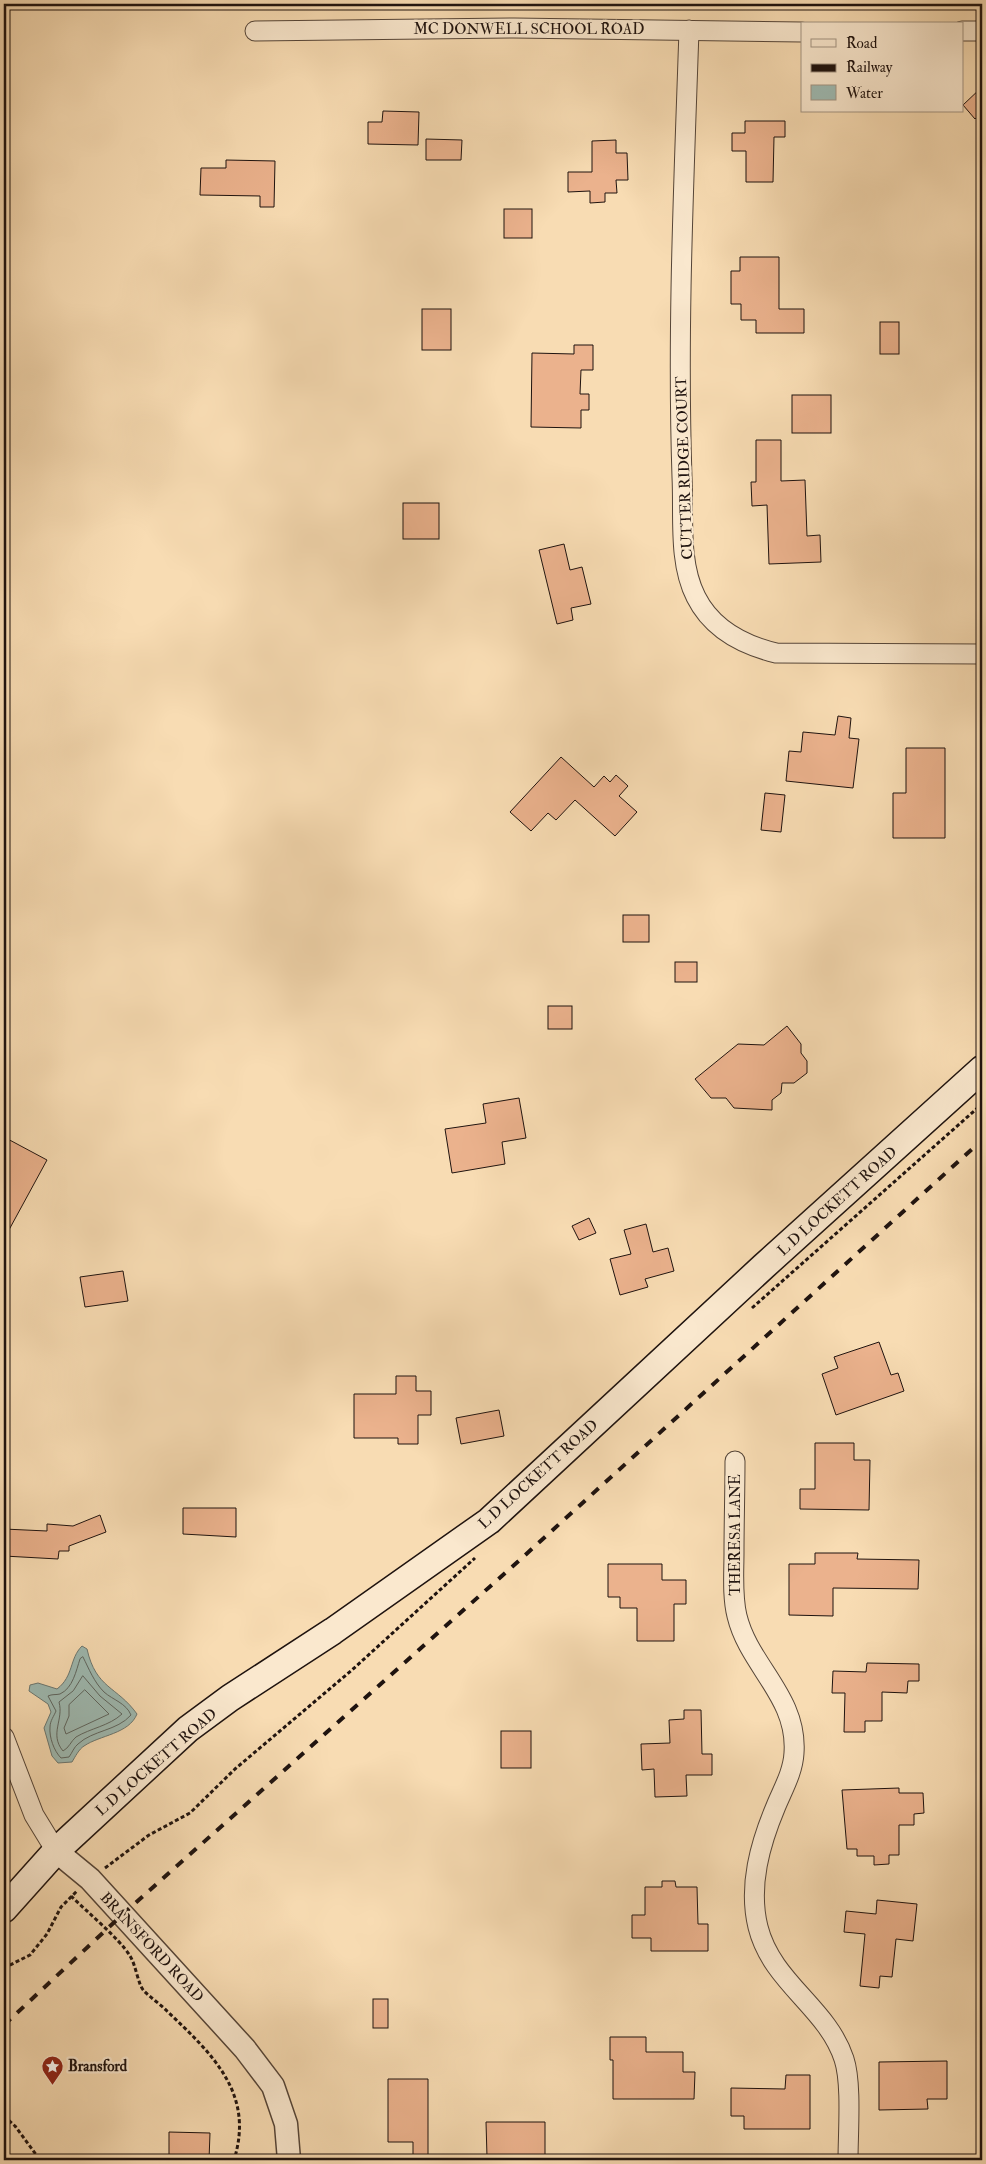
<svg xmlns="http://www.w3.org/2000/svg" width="986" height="2164" viewBox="0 0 986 2164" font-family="'IM FELL Double Pica',serif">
	<rect width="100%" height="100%" fill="#f8dcb3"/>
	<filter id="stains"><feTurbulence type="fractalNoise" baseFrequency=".004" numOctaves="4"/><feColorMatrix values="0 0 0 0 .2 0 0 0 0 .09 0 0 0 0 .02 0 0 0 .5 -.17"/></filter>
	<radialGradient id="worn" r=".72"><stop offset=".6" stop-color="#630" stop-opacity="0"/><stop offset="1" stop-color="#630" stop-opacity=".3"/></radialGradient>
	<path fill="#9ebab2" stroke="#6b7771" d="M82,1646L87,1649C96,1689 117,1686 137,1714C129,1734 100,1735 84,1746C79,1749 75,1757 72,1762L58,1763L52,1756L44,1728L51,1712L48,1704L29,1691L30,1685L38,1683L57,1689C74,1676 69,1659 82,1646Z"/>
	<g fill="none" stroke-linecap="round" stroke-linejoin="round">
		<g stroke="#5e6660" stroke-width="1">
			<path d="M83,1657C89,1669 94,1682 104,1692C113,1700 126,1703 131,1715C117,1731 93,1730 78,1744C74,1747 72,1753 69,1757L61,1758C54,1751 49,1737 50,1727C50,1721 54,1716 56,1711L48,1696C52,1694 56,1695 60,1694C73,1688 76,1671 80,1659Z"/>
			<path d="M83,1676L100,1696L122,1714C109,1726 91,1728 76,1737C71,1741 69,1748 63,1751C49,1734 64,1720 59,1702L73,1691Z"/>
			<polygon points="85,1690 109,1714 66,1734 64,1728 69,1716 69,1705"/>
		</g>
	</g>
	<g fill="#ebb28d" stroke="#1f130f">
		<polygon points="982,87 982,112 975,119 963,105"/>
		<polygon points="383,111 419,112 418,145 368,144 368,122 382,122"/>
		<polygon points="745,121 785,121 785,137 774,137 773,182 746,182 746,151 732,151 732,133 745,133"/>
		<polygon points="426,139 462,140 461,160 426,160"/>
		<polygon points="616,140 616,153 627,153 628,180 616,180 617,193 605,193 605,202 590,203 590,191 568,192 568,172 592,172 592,141"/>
		<polygon points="226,160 275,161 274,207 260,207 260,196 200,195 201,168 226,168"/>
		<rect x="504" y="209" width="28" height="29"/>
		<polygon points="740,257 779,257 779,309 804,309 804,333 756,333 756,320 741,320 741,304 731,304 731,271 740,271"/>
		<rect x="422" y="309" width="29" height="41"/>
		<rect x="880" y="322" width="19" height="32"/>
		<polygon points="574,345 593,345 593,370 581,370 580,394 589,394 589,410 581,410 581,428 531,427 532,353 574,354"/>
		<rect x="792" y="395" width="39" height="38"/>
		<polygon points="756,440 781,440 781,481 805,480 807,536 820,535 821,562 769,564 767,505 752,506 751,482 756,482"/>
		<rect x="403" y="503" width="36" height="36"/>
		<polygon points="564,544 570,570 582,567 591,604 571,608 573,620 557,624 539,550"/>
		<polygon points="838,716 851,718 849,738 859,739 853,788 786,781 789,751 801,752 803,732 835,735"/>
		<polygon points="906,748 945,748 945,838 893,838 893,793 906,793"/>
		<polygon points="561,757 594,787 604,776 610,782 616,775 628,786 619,796 637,812 615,836 575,800 556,820 548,813 531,831 510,812"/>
		<polygon points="765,793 785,795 781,832 761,830"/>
		<rect x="623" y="915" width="26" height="27"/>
		<rect x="675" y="962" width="22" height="20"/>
		<rect x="548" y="1006" width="24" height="23"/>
		<polygon points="787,1026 801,1044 801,1053 807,1061 807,1073 794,1083 782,1083 781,1093 772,1100 772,1110 734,1108 726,1098 711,1098 695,1079 738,1044 764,1045"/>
		<polygon points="519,1098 526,1138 502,1142 505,1164 452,1173 445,1129 486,1123 483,1104"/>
		<polygon points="4,1137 47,1160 4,1239"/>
		<polygon points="589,1218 596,1233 579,1240 572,1226"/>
		<polygon points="646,1224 653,1252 668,1248 674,1271 645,1279 648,1287 620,1295 610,1259 631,1254 624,1230"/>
		<polygon points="123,1271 128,1301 85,1307 80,1277"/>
		<polygon points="879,1342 891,1375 898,1373 904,1391 836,1415 822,1374 838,1368 834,1357"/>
		<polygon points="396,1376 416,1376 416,1391 431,1391 431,1415 418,1415 418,1444 398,1444 398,1438 354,1438 354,1394 396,1394"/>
		<polygon points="499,1410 504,1436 461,1444 456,1418"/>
		<polygon points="815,1443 854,1443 854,1460 870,1460 869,1510 800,1509 800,1489 815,1489"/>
		<polygon points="183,1508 236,1508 236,1537 183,1534"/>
		<polygon points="100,1515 106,1532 69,1546 69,1551 59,1551 58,1559 4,1556 4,1529 47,1531 47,1524 73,1526"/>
		<polygon points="815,1553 858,1553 857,1559 919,1560 918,1589 833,1588 833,1616 789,1615 789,1564 815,1564"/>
		<polygon points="608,1564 662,1564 662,1580 686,1580 686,1604 674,1604 674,1641 637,1641 637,1608 620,1608 620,1597 608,1597"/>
		<polygon points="867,1663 919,1664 919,1681 908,1681 907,1693 882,1692 882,1721 865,1721 865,1732 844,1732 845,1693 832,1693 833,1671 866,1672"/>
		<polygon points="684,1710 701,1710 702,1754 712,1754 712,1775 686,1775 687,1796 655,1797 654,1769 642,1770 641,1744 670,1743 669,1720 684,1719"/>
		<rect x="501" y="1731" width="30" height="37"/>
		<polygon points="899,1788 899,1793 923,1793 924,1813 914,1814 914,1825 899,1825 899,1855 889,1855 889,1864 874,1865 874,1856 857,1856 857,1849 847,1849 842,1790"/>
		<polygon points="662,1881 675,1881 676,1887 697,1887 698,1924 708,1924 708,1951 651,1951 651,1938 632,1938 632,1915 645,1915 645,1887 662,1887"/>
		<polygon points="877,1900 917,1904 913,1941 896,1939 892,1977 880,1976 879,1988 860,1986 865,1934 844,1932 846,1911 876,1914"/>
		<rect x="373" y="1999" width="15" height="29"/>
		<polygon points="610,2037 646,2037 646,2052 683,2052 683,2072 695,2072 694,2099 613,2099 613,2060 610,2060"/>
		<polygon points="947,2061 947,2099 927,2099 928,2109 879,2110 879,2062"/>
		<polygon points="786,2075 810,2075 810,2129 744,2129 744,2116 731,2116 731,2088 785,2089"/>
		<polygon points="388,2079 428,2079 428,2155 413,2155 413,2142 388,2142"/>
		<polygon points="486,2122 545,2122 545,2156 487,2157"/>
		<polygon points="169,2132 210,2133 209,2160 169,2160"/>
	</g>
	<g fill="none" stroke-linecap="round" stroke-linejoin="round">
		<defs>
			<g id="minor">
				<path d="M689,30C684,179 677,328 682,477C684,515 678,562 696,597C712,629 743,645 776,653L982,654"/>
				<polyline points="255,31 514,28 802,32"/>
				<polyline points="962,31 982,31"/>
				<path d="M735,1461C735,1492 734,1522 734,1552C734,1573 732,1596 737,1616C749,1666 798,1697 794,1753C793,1772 783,1789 776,1806C760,1844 748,1886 758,1927C772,1983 827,2007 844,2059C852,2083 848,2133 848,2160"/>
				<polyline points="4,1737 34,1815 56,1851"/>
			</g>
			<polyline id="tertiary" points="56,1851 90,1879 245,2049 273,2086 286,2124 289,2160"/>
			<polyline id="secondary" points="4,1909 56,1851 188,1729 230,1698 333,1631 489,1521 764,1266 982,1069"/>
		</defs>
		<use href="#minor" stroke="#554538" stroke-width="21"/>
		<use href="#tertiary" stroke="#554538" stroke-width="25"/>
		<use href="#secondary" stroke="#1f130f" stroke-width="29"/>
		<g stroke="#1f130f" stroke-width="3" stroke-dasharray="4 2.5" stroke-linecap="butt">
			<polyline points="752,1308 982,1104"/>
			<polyline points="105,1868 149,1835 190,1813 235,1769 352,1670 475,1558"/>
			<path d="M71,1896C86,1911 120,1939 130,1956C136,1965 138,1985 144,1991C151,1998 160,2004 167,2011C212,2054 255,2093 234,2160"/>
			<polyline points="4,1968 30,1955 47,1934 61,1907 77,1891"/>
			<polyline points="4,2116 15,2126 40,2160"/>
		</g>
		<use href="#minor" stroke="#fae8ce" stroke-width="19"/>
		<use href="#tertiary" stroke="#fae8ce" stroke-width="22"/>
		<use href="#secondary" stroke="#fae8ce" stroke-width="26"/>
		<polyline stroke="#1f130f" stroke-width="4" stroke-dasharray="9 9" stroke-linecap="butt" points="4,2025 122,1915 523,1557 982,1140"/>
	</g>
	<defs>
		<symbol id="sight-pin" viewBox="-11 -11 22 30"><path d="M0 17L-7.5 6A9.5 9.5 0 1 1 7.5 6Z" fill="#8f2418" stroke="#fae8ce"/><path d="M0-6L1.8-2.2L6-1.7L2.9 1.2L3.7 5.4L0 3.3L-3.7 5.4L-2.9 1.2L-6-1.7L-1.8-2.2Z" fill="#fff"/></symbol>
	</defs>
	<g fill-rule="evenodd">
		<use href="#sight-pin" x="40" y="2054" width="25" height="34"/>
	</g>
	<g text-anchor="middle" stroke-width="4.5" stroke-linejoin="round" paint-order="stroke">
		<g font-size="15" fill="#1f130f" stroke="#fae8ce">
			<text x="529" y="34">MC DONWELL SCHOOL ROAD</text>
			<text transform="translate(684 468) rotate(-92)" y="5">CUTTER RIDGE COURT</text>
			<text transform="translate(837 1201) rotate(-42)" y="5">L D LOCKETT ROAD</text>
			<text transform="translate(538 1474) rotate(-42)" y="5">L D LOCKETT ROAD</text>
			<text transform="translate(735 1535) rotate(-90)" y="5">THERESA LANE</text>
			<text transform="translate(156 1762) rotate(-41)" y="5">L D LOCKETT ROAD</text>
			<text transform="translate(152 1947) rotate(47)" y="5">BRANSFORD ROAD</text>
		</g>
		<g font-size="15" font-weight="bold" fill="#1f130f" stroke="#fae8ce" text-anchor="start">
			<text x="68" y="2071">Bransford</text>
		</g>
	</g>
	<rect width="986" height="2164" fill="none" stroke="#f8dcb3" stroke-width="20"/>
	<rect x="5" y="5" width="976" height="2154" fill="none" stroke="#1f130f" stroke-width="2.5"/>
	<rect x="10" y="10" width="966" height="2144" fill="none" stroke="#1f130f"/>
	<rect x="801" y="22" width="162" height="90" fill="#fae8ce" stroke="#a29382"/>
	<rect x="811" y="39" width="25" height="8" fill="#fae8ce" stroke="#a29382"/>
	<text x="846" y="48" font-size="15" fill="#1f130f">Road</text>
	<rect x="811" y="64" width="25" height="8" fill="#1f130f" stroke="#a29382"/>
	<text x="846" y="72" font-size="15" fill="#1f130f">Railway</text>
	<rect x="811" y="85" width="25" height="15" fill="#9ebab2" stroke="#a29382"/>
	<text x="846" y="98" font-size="15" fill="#1f130f">Water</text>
	<rect width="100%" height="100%" filter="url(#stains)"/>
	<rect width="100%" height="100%" fill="url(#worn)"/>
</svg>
